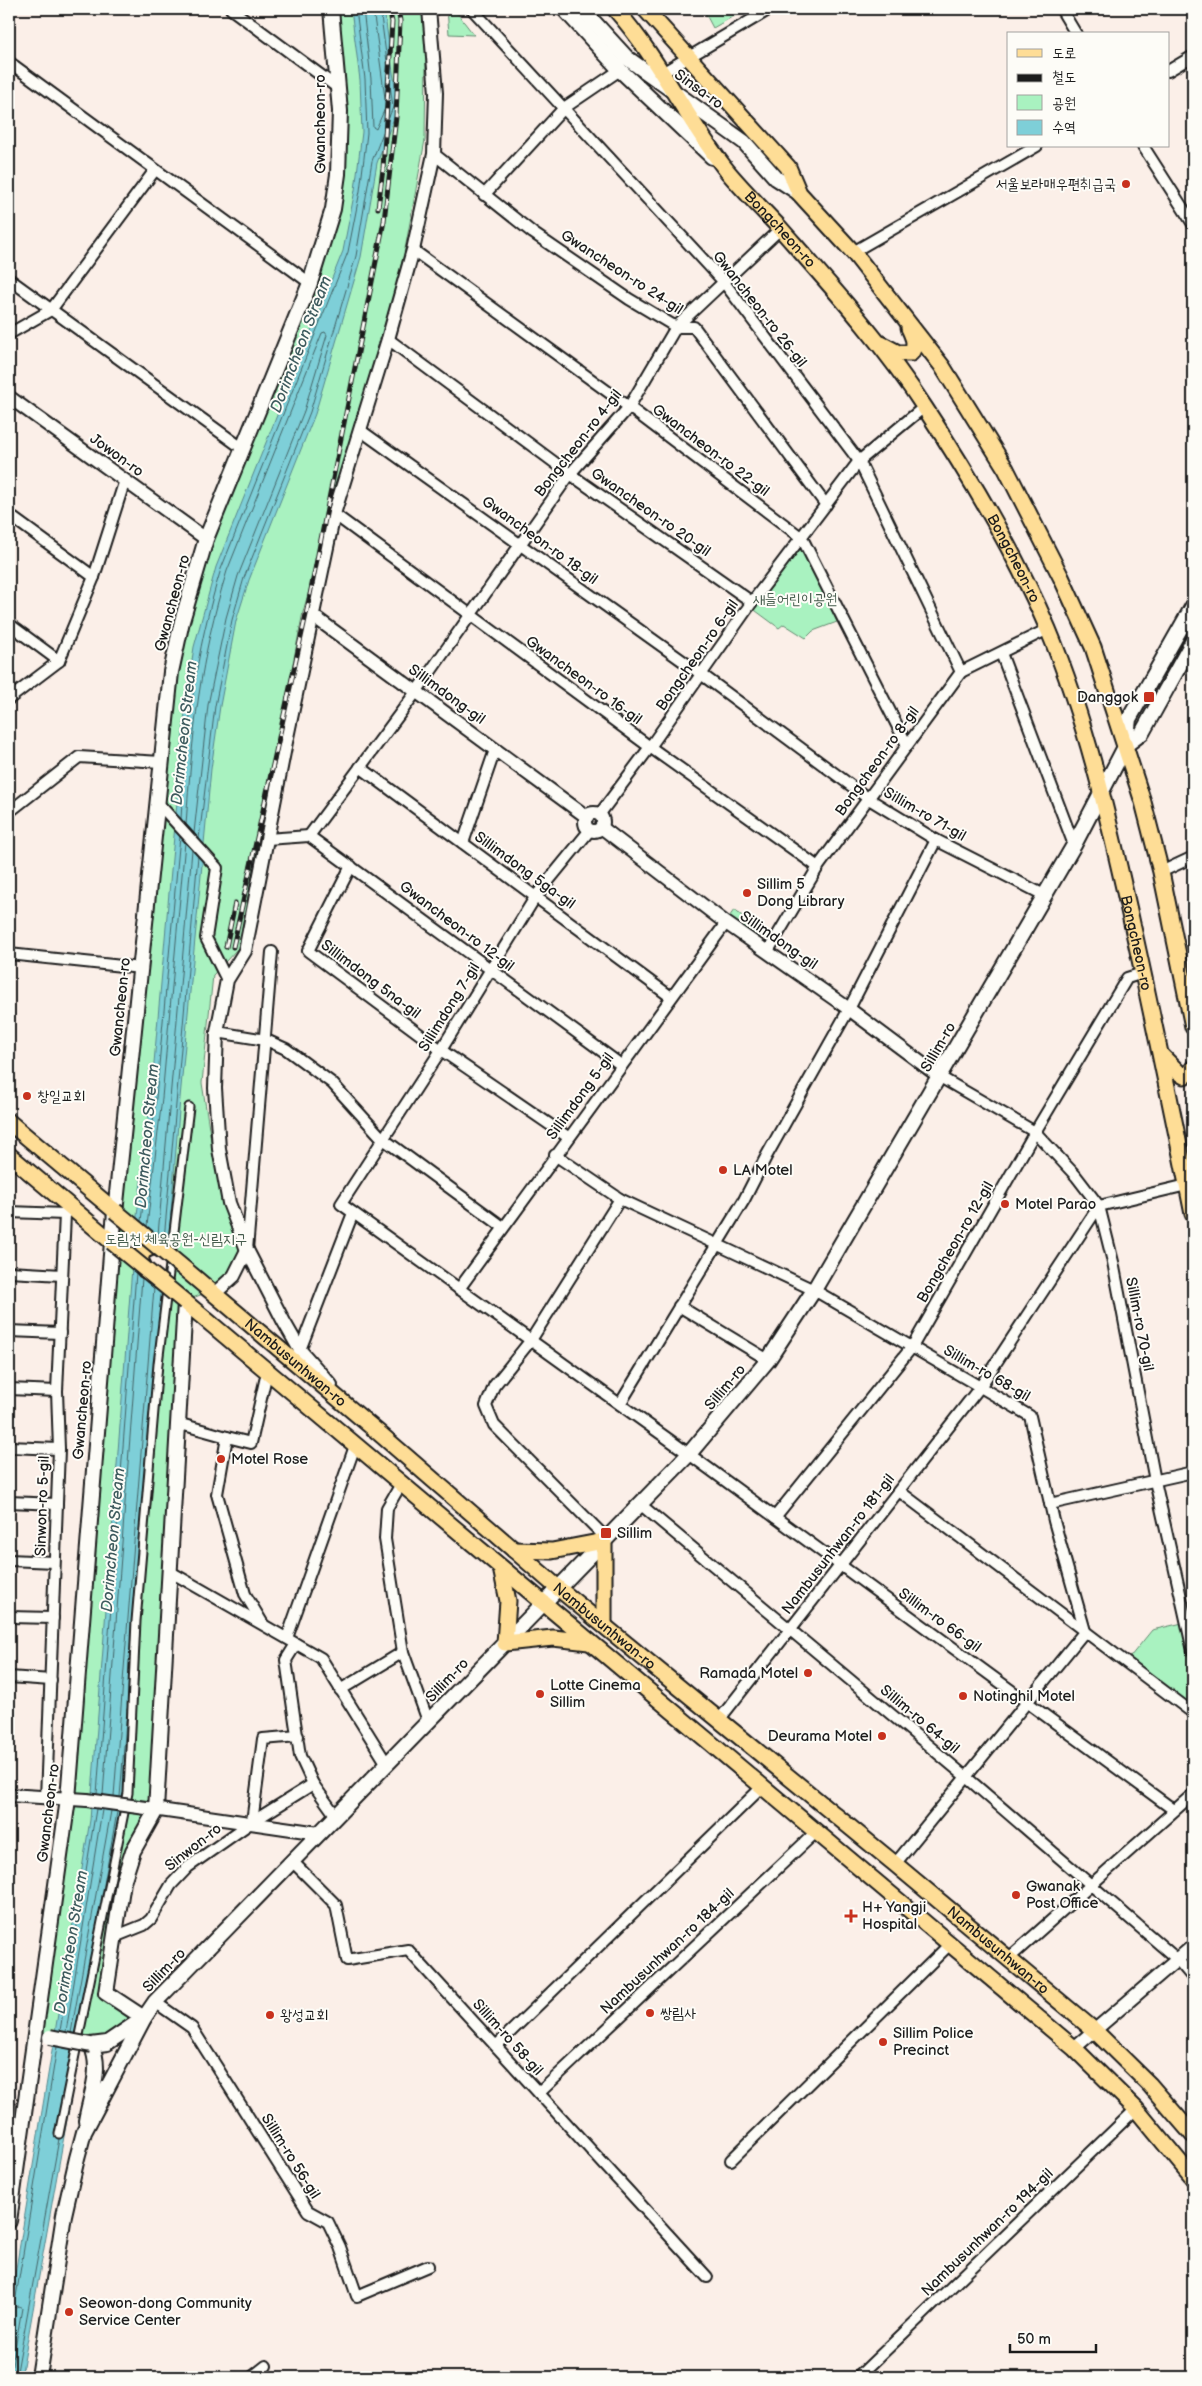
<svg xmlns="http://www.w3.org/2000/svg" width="1202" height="2386" viewBox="0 0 1202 2386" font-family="'Balsamiq Sans','Poor Story',sans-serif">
	<rect width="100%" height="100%" fill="#fbefe8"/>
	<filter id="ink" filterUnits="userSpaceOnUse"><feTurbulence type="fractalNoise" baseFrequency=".02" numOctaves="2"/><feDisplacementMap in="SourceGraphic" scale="10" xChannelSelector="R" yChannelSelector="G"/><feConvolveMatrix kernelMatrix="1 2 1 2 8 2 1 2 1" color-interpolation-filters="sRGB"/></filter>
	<g filter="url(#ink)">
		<g fill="#a9f2c0" stroke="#62876e">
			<polygon points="337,9 422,9 426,59 425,140 406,244 386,333 340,480 303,612 238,948 213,975 202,1083 214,1160 225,1203 243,1248 234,1271 213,1290 180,1303 152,1798 148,1817 131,1848 102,1995 137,2018 107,2039 85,2043 39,2031 113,1262 176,666 212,534 334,218"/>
			<polygon points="447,9 454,9 474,35 449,34"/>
			<polygon points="703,9 746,9 713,28"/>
			<polygon points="800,544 837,622 813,631 806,638 784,624 779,628 752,608"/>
			<polygon points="734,910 763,931 756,941 727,920"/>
			<polygon points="1187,1622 1193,1651 1193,1713 1126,1662 1152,1630"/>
		</g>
		<polygon fill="#7ecfd8" stroke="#57878d" points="351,9 384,9 398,107 377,163 361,257 315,414 249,580 236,621 220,706 211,769 180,1098 125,1795 21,2377 9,2377 9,2311 90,1820 134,1241 151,1097 186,700 194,647 216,567 343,251 355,190 362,132 360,80"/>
		<polygon fill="#fbefe8" points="133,1226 170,1257 168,1289 130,1257"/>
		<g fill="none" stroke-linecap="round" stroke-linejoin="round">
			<g stroke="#436467" stroke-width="1">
				<polyline points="363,9 371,79 373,127 376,129 386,106 373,9"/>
				<path d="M181,819C186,732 195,652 221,569L348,252L360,191L367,133L365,79L356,9"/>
				<path d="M186,825C192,736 200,657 227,571L322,333L325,332L327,335L304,411L238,576L226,618L208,705L194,833"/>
				<polyline points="199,839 215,706 232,620 244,578 310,412 356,256 372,161 393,107 380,9"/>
				<polyline points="141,1221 156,1098 180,836"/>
				<polyline points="147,1226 162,1098 185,842"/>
				<polyline points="158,1235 192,850"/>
				<polyline points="164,1240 198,856"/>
				<polyline points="97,1794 136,1273"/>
				<polyline points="103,1795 142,1278"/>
				<polyline points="114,1796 154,1288"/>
				<polyline points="120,1797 127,1709"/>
				<polyline points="101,1901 117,1812"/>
				<polyline points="60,2031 96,1809"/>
				<polyline points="66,2032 102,1810"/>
				<polyline points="71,2033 111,1811"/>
				<polyline points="9,2302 13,2301 16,2297 57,2047"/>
				<polyline points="9,2309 19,2306 22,2308 10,2377"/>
				<polyline points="16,2377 59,2139"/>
			</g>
			<defs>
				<polyline id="pedestrian" points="59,2134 128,1793 136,1621 158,1364 189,1107"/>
				<g id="minor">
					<polyline points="231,9 338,88"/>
					<polyline points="472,9 723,281 859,461 961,672"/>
					<polyline points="1061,9 1076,34"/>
					<polyline points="9,62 310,283"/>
					<polyline points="1168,71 1193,56"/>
					<polyline points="657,76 770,9"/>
					<polyline points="1143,146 1193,224"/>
					<polyline points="434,154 533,233 629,299 676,327 694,327 826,505"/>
					<polyline points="484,195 564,108 620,70"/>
					<polyline points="413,250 629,407 802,538 907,745"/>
					<polyline points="853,252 1037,146"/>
					<polyline points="9,279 242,448"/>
					<polyline points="9,334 51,310 155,170"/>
					<polyline points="388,339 570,474 752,602"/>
					<polyline points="360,430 701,674 869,799 936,840 1044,895"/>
					<polyline points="334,514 650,747 818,867"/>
					<polyline points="9,515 94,577"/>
					<polyline points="9,624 59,661"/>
					<polyline points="1001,653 1074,845"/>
					<polyline points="9,699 59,661 94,577 125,480"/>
					<polyline points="360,767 671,997"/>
					<polyline points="157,802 217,868 206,938 227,980"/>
					<polyline points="9,812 79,757 161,762"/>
					<polyline points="599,815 650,747 752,602 859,461 924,407"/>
					<polyline points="590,830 536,896 441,1050 341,1204 689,1454 1174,1810"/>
					<polyline points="309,836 416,692 570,474 629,407 676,327 780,229"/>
					<polyline points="267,839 309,836 621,1065"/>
					<polyline points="463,843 495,750"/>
					<polyline points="351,866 308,951 441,1050 568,1137"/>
					<polyline points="1161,872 1193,857"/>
					<polyline points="768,951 818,867 961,672 1048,629"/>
					<polyline points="9,954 141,968"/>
					<polyline points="217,1032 266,1040 286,1049 332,1083 382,1138 503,1227"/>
					<polyline points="940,1077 1035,1132 1076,1176 1099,1206 1113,1262 1155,1481 1193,1651"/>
					<polyline points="555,1155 620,1199 814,1290 1030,1416 1054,1521 1085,1631 895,1864"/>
					<polyline points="9,1212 65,1214 68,1210"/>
					<polyline points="247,1250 272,952"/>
					<polyline points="9,1272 62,1275"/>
					<polyline points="459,1289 726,923"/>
					<polyline points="679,1306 768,1360"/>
					<polyline points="9,1331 60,1333"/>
					<polyline points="300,1350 353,1213"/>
					<polyline points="9,1389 57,1391"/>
					<polyline points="620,1404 744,1200 767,1155 849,1009 936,840"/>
					<polyline points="177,1423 227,1437"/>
					<polyline points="9,1447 59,1449"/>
					<polyline points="401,1484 387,1508 385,1539 403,1652 428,1721"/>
					<polyline points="899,1491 1193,1713"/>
					<polyline points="9,1502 57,1504"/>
					<polyline points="640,1504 966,1777 1178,1960 1193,1978"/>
					<polyline points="1050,1504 1193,1472"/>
					<polyline points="775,1517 912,1347 1035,1132 1127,978 1143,973"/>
					<polyline points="607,1539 494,1425 486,1406 494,1386 531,1340 620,1199"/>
					<polyline points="9,1560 54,1562"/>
					<polyline points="169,1571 321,1658 387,1764"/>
					<polyline points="9,1617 53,1618"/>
					<polyline points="263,1624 245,1594 217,1494 227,1437 251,1443 267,1372"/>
					<polyline points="287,1638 355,1446"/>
					<polyline points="296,1644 286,1660 300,1756 313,1784 336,1816"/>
					<polyline points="9,1677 51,1680"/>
					<polyline points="340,1690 403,1652"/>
					<polyline points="719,1720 980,1387 1099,1206 1187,1185"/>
					<polyline points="46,1799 59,1449 57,1391 65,1214"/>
					<polyline points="252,1822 263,1739 298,1736"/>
					<polyline points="292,1861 336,1905 347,1960 408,1950 707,2277"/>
					<polyline points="114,1937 144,1925 151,1919 171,1885 188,1867 252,1822 313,1784"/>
					<polyline points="1008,1959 1193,1794"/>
					<polyline points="155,2002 192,2028 308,2211 328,2222 340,2247 357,2296 428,2266"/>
					<polyline points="496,2046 757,1792"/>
					<polyline points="539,2093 816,1832"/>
					<polyline points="731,2160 950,1944"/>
					<polyline points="252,2377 266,2366"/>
					<polyline points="858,2377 1136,2109"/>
				</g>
				<g id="tertiary">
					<polyline points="9,397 206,539"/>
					<polyline points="312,615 587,817"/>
					<circle cx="594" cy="822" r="9"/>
					<polyline points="601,827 726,923 849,1009 940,1077"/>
					<polyline points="214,1294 234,1276 247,1250"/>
					<polyline points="331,1385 300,1350 284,1322 247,1250 229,1203 219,1149 215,1088 217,1032 227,980 245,951 286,742 334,514 388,339 413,250 434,154 436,93 429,9"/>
					<polyline points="9,1795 87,1800"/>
					<polyline points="146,1808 319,1833"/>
					<polyline points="1074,2048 1193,1946"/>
				</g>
				<g id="secondary">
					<polyline points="564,9 620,70 712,157"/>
					<polyline points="582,9 627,58 744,142 776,178 799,193"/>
					<polyline points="1126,745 1142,733 1193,641"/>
					<polyline points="144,2018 106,1993 123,1882 133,1851 156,1810 185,1302"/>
					<path d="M86,2121C90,2096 103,2069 91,2045L107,2043L141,2020"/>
					<polyline points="9,2221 68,1799 112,1242 171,672 182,621 206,539 310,283 333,209 338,174 340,111 331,9"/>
					<polyline points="39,2377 64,2215 77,2158 84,2132 144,2018 155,2002 689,1454 768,1360 814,1290 1074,845 1126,745 1129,719 1193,606"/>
				</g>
				<g id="primary">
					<path id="s1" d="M615,9C659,58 686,120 728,172C744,191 762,209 779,227C830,285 883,343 925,408C971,478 1015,552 1048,629C1087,722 1109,821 1131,919C1153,1017 1173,1115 1193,1214"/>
					<polyline points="645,9 788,167 799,193 853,252 942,366 1006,469 1061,577 1093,647 1143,802 1161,872 1193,1027"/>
					<path d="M881,344L898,353H911C917,344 913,337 909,328"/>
					<polyline points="1162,1056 1178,1072 1184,1076 1191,1072 1193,1068"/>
					<polyline points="9,1122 115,1211"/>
					<polyline points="9,1155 112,1242"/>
					<polyline points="145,1270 140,1259 143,1251 154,1246 162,1250"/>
					<path id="s2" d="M187,1271L379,1433L558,1588L895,1864L1095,2031L1149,2084L1193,2135"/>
					<polyline points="185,1302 1074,2048 1136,2109 1193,2178"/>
					<polyline points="514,1550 552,1551 604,1541 604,1624"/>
					<polyline points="501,1568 508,1601 505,1643 553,1638 589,1642"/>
				</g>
			</defs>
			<use href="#pedestrian" stroke="#1c1c1c" stroke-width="11"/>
			<use href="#minor" stroke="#1c1c1c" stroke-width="14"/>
			<use href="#tertiary" stroke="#1c1c1c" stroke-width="16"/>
			<use href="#secondary" stroke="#1c1c1c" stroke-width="18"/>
			<use href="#primary" stroke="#1c1c1c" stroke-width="19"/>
			<use href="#pedestrian" stroke="#fdfcf7" stroke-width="7"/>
			<use href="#minor" stroke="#fdfcf7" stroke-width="10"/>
			<use href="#tertiary" stroke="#fdfcf7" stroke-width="12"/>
			<use href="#secondary" stroke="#fdfcf7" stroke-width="14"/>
			<use href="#primary" stroke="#fedd96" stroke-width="15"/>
			<defs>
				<g id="rail">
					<polyline points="378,208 383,169 392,22 389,9"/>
					<polyline points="226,947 235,903"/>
					<polyline points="233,947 307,610 384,221 396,117 400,21 398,9"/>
				</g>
			</defs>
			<use href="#rail" stroke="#1c1c1c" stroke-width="5"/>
			<use href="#rail" stroke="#fdfcf7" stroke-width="3" stroke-dasharray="9" stroke-linecap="butt"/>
			<defs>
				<polyline id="tertiary-bridge" points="87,1800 146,1808"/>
				<polyline id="secondary-bridge" points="50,2037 91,2045"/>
				<g id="primary-bridge">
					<polyline points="115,1211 187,1271"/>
					<polyline points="112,1242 185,1302"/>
				</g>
			</defs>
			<use href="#tertiary-bridge" stroke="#1c1c1c" stroke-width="16" stroke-linecap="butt"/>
			<use href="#secondary-bridge" stroke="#1c1c1c" stroke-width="18" stroke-linecap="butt"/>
			<use href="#primary-bridge" stroke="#1c1c1c" stroke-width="19" stroke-linecap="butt"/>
			<use href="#tertiary-bridge" stroke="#fdfcf7" stroke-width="12"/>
			<use href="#secondary-bridge" stroke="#fdfcf7" stroke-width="14"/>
			<use href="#primary-bridge" stroke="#fedd96" stroke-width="15"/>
		</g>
	</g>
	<g fill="#c8321e" stroke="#fdfcf7" stroke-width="2">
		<circle cx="1126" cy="184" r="5"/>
		<rect x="1143" y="691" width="12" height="12" rx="2.5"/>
		<circle cx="747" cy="893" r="5"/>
		<circle cx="27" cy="1096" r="5"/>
		<circle cx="723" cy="1170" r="5"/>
		<circle cx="1005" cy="1204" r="5"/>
		<circle cx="221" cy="1459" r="5"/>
		<rect x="600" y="1527" width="12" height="12" rx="2.5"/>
		<circle cx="808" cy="1673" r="5"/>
		<circle cx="540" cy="1694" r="5"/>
		<circle cx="963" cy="1696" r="5"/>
		<circle cx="882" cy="1736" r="5"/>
		<circle cx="1016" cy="1895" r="5"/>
		<path d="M848.5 1908.5h5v5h5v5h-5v5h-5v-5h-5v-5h5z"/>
		<circle cx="650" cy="2013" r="5"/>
		<circle cx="270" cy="2015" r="5"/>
		<circle cx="883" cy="2042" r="5"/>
		<circle cx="69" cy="2312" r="5"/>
	</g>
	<g text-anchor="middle" stroke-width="4" stroke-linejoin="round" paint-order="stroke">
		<g font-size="15" fill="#1c1c1c" stroke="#fdfcf7">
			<text transform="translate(699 89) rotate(36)" y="5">Sinsa-ro</text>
			<text transform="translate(320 124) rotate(-90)" y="5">Gwancheon-ro</text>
			<text dy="5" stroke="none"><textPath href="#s1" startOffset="276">Bongcheon-ro</textPath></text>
			<text transform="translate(622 272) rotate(33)" y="5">Gwancheon-ro 24-gil</text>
			<text transform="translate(760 309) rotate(52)" y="5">Gwancheon-ro 26-gil</text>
			<text transform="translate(578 443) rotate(-52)" y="5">Bongcheon-ro 4-gil</text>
			<text transform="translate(711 450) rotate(37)" y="5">Gwancheon-ro 22-gil</text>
			<text transform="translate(117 455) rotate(36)" y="5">Jowon-ro</text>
			<text transform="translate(651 512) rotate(35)" y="5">Gwancheon-ro 20-gil</text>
			<text transform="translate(540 540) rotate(36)" y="5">Gwancheon-ro 18-gil</text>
			<text dy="5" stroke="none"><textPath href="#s1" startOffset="681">Bongcheon-ro</textPath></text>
			<text transform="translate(172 603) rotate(-75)" y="5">Gwancheon-ro</text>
			<text transform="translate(697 655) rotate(-55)" y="5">Bongcheon-ro 6-gil</text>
			<text transform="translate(584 680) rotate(36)" y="5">Gwancheon-ro 16-gil</text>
			<text transform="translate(447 694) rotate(36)" y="5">Sillimdong-gil</text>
			<text transform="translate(877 761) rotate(-54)" y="5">Bongcheon-ro 8-gil</text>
			<text transform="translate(925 814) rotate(30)" y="5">Sillim-ro 71-gil</text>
			<text transform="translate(525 870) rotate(36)" y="5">Sillimdong 5ga-gil</text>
			<text transform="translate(457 926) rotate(37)" y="5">Gwancheon-ro 12-gil</text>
			<text transform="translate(779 940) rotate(35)" y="5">Sillimdong-gil</text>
			<text dy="5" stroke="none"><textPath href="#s1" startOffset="1086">Bongcheon-ro</textPath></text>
			<text transform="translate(371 979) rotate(37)" y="5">Sillimdong 5na-gil</text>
			<text transform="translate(120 1007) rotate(-84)" y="5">Gwancheon-ro</text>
			<text transform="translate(449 1007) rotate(-58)" y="5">Sillimdong 7-gil</text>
			<text transform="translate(938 1047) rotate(-60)" y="5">Sillim-ro</text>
			<text transform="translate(580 1096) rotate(-54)" y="5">Sillimdong 5-gil</text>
			<text transform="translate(955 1242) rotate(-60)" y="5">Bongcheon-ro 12-gil</text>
			<text transform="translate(1140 1324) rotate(79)" y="5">Sillim-ro 70-gil</text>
			<text dy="5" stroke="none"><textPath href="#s2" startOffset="142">Nambusunhwan-ro</textPath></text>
			<text transform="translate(987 1373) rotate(30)" y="5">Sillim-ro 68-gil</text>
			<text transform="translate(725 1387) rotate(-50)" y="5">Sillim-ro</text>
			<text transform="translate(82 1410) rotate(-85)" y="5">Gwancheon-ro</text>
			<text transform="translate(42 1506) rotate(-88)" y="5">Sinwon-ro 5-gil</text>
			<text transform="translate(838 1544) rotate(-52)" y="5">Nambusunhwan-ro 181-gil</text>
			<text transform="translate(940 1620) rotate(36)" y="5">Sillim-ro 66-gil</text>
			<text dy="5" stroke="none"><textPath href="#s2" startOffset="548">Nambusunhwan-ro</textPath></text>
			<text transform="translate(447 1680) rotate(-46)" y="5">Sillim-ro</text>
			<text transform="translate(920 1719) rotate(40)" y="5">Sillim-ro 64-gil</text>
			<text transform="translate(48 1813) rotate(-83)" y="5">Gwancheon-ro</text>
			<text transform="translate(193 1847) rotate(-38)" y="5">Sinwon-ro</text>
			<text dy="5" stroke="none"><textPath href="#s2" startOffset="1058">Nambusunhwan-ro</textPath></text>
			<text transform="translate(667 1951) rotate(-43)" y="5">Nambusunhwan-ro 184-gil</text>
			<text transform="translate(164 1970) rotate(-46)" y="5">Sillim-ro</text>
			<text transform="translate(508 2037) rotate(48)" y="5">Sillim-ro 58-gil</text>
			<text transform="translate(291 2156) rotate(58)" y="5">Sillim-ro 56-gil</text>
			<text transform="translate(987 2232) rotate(-44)" y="5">Nambusunhwan-ro 194-gil</text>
		</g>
		<g font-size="15" fill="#1c1c1c" stroke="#fdfcf7" text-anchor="start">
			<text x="1116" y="189" text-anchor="end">서울보라매우편취급국</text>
			<text x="1138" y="702" text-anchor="end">Danggok</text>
			<text x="757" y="889">Sillim 5<tspan x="757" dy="17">Dong Library</tspan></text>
			<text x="37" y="1101">창일교회</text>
			<text x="733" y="1175">LA Motel</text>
			<text x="1015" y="1209">Motel Parao</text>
			<text x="231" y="1464">Motel Rose</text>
			<text x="617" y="1538">Sillim</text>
			<text x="798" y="1678" text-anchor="end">Ramada Motel</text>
			<text x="550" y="1690">Lotte Cinema<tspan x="550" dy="17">Sillim</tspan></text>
			<text x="973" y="1701">Notinghil Motel</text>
			<text x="872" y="1741" text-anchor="end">Deurama Motel</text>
			<text x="1026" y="1891">Gwanak<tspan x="1026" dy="17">Post Office</tspan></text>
			<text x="862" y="1912">H+ Yangji<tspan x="862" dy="17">Hospital</tspan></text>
			<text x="660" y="2018">쌍림사</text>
			<text x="280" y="2020">왕성교회</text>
			<text x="893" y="2038">Sillim Police<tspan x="893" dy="17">Precinct</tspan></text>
			<text x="79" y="2308">Seowon-dong Community<tspan x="79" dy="17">Service Center</tspan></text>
		</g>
		<g font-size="15" fill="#465c4d" stroke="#fdfcf7">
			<text x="795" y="604">새들어린이공원</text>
			<text x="176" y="1244">도림천 체육공원-신림지구</text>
		</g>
		<g font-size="16" font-style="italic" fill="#3e5b5e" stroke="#fdfcf7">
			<text transform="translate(300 344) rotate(-69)" y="6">Dorimcheon Stream</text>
			<text transform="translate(183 733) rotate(-84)" y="6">Dorimcheon Stream</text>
			<text transform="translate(146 1136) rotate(-85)" y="6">Dorimcheon Stream</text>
			<text transform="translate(112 1540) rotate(-85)" y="6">Dorimcheon Stream</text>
			<text transform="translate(70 1942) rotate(-81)" y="6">Dorimcheon Stream</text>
		</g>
	</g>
	<rect width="1202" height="2386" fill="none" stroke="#fdfcf7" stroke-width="30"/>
	<rect x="15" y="15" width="1172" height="2356" fill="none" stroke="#1c1c1c" stroke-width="2" filter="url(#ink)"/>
	<rect x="1007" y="32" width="162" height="115" fill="#fdfcf7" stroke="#a3a29f"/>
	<rect x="1017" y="49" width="25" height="8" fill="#fedd96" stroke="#a3a29f"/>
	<text x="1052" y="58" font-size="15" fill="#1c1c1c">도로</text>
	<rect x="1017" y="74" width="25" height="8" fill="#1c1c1c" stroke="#a3a29f"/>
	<text x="1052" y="82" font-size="15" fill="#1c1c1c">철도</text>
	<rect x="1017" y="95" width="25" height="15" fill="#a9f2c0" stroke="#a3a29f"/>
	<text x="1052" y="108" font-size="15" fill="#1c1c1c">공원</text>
	<rect x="1017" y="120" width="25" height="15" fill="#7ecfd8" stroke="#a3a29f"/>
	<text x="1052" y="132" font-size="15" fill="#1c1c1c">수역</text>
	<path d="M1010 2344v8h86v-8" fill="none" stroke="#1c1c1c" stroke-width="2.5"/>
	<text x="1017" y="2344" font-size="15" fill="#1c1c1c" stroke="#fdfcf7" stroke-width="4" paint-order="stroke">50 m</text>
</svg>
